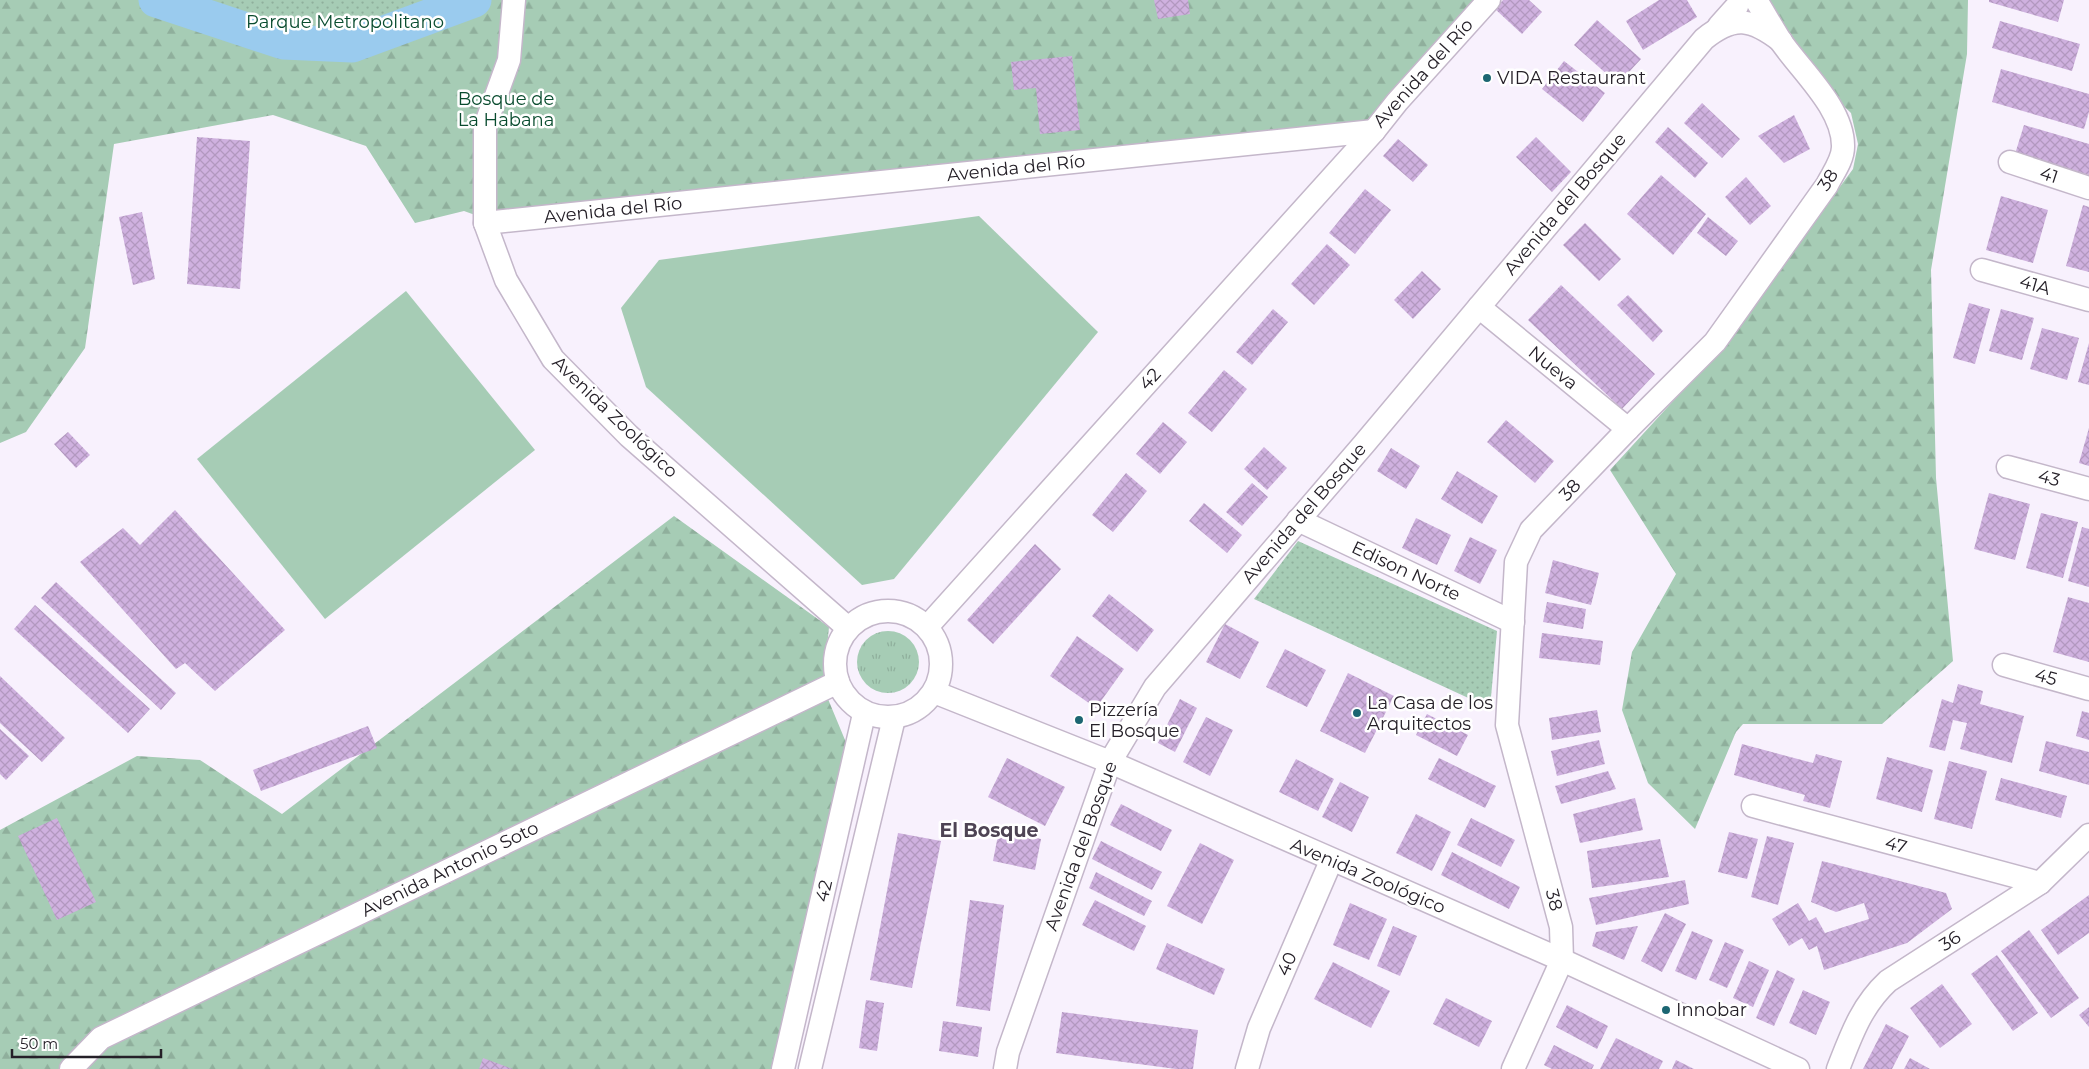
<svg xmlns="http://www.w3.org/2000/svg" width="2089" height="1069" viewBox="0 0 2089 1069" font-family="Montserrat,sans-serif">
	<defs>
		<pattern id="grass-tufts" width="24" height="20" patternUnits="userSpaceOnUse" patternTransform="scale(1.25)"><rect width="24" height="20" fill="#a6ccb5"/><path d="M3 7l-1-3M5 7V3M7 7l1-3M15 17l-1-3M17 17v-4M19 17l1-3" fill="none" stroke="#8faf9c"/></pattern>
		<pattern id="forest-firs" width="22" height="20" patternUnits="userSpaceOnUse" patternTransform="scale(1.25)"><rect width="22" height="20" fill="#a6ccb5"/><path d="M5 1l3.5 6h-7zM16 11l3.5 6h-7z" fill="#8faf9c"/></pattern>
		<pattern id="park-dots" width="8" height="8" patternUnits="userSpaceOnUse" patternTransform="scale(1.25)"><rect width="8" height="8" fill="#a6ccb5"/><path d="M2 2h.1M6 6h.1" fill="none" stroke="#8faf9c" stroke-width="1.8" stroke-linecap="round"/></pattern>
		<pattern id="building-cross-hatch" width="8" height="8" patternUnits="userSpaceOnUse" patternTransform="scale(1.25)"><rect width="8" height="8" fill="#cfb1df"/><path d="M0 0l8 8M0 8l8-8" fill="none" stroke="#b298bf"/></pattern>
	</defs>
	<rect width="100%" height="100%" fill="#f8f1fd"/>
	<circle fill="url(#grass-tufts)" cx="888" cy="662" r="31"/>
	<g fill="url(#forest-firs)">
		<polygon points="0,0 156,0 283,42 352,45 474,0 1499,0 1374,131 489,220 464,211 415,223 366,146 273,115 114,144 85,348 26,432 0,443"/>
		<polygon points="1732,0 1968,0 1967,54 1931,270 1936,478 1953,661 1882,724 1743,724 1736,732 1695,829 1648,783 1622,710 1632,652 1676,574 1610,470 1718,352 1853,169 1858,144 1851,113"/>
		<polygon points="674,516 829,627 823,687 850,752 779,1069 0,1069 0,830 137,756 200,760 282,814"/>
	</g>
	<g fill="url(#park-dots)">
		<polygon points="156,0 474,0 352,45 283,42"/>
		<polygon points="1298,541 1497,631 1490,708 1254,599"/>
	</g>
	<g fill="#a6ccb5">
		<polygon points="979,216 1098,332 894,579 862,585 646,387 621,308 659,260"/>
		<polygon points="406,291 535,450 325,619 197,459"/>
	</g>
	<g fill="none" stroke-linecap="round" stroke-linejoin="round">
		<polyline stroke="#9acbee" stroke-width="35" points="156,0 283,42 352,45 474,0"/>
	</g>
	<g fill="url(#building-cross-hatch)">
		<polygon points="1154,0 1188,0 1190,14 1158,19"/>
		<polygon points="1503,0 1529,0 1542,12 1522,34 1495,9"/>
		<polygon points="1659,0 1687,0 1697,17 1643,50 1626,21"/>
		<polygon points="1989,0 2064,0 2058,22 1989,2"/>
		<polygon points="1597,20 1641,59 1618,84 1574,45"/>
		<polygon points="2000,21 2080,44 2072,71 1992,48"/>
		<polygon points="1072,56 1080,130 1040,134 1036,88 1014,90 1011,62"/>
		<polygon points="1564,61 1605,93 1583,122 1542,89"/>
		<polygon points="2001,69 2089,94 2089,112 2084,129 1992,102"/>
		<polygon points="1702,103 1740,139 1722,158 1684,123"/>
		<polygon points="1794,115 1810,149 1784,163 1758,136"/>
		<polygon points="2024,125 2089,144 2089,175 2015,154"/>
		<polygon points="1668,127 1708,163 1695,178 1655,142"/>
		<polygon points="197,137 250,141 240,289 187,284"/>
		<polygon points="1536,137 1571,172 1552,192 1516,157"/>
		<polygon points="1398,139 1428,165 1413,182 1383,156"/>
		<polygon points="1661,175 1706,214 1673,255 1627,214"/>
		<polygon points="1746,177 1771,206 1750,225 1725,197"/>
		<polygon points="1365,189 1391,210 1355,254 1329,233"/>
		<polygon points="2001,196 2048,210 2033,263 1986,250"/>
		<polygon points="2083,205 2089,207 2089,272 2066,266"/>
		<polygon points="142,212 155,279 133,285 119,217"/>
		<polygon points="1708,217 1738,241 1726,256 1697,233"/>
		<polygon points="1585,223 1621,259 1599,281 1563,245"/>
		<polygon points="1327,244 1350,265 1314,305 1291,284"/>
		<polygon points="1422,271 1441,289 1413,319 1394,300"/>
		<polygon points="1561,285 1655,374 1622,409 1528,320"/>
		<polygon points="1628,295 1663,331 1653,342 1617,305"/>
		<polygon points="1969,303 1990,309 1975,364 1953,358"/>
		<polygon points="1273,309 1288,322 1252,365 1236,352"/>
		<polygon points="2001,309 2034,318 2022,360 1989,351"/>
		<polygon points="2042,328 2079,338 2067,380 2030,369"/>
		<polygon points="2089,343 2089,385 2078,382"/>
		<polygon points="1224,370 1247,389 1212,432 1188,413"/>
		<polygon points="1506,420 1554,461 1535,483 1487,442"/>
		<polygon points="1163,422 1187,442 1160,474 1136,454"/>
		<polygon points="2089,428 2089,466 2079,463"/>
		<polygon points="68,432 90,455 76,468 54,444"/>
		<polygon points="1264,447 1287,468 1267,490 1244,469"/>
		<polygon points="1391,448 1420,466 1406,489 1377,471"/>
		<polygon points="1457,471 1498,496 1482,524 1441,499"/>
		<polygon points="1126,473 1147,491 1113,532 1092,515"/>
		<polygon points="1252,483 1268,497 1242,526 1226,512"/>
		<polygon points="1989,493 2030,504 2015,560 1974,549"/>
		<polygon points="1204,503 1242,535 1227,553 1189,521"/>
		<polygon points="175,510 285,630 215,691 185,663 176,669 80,562 123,528 140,545"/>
		<polygon points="2041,513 2078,522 2063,578 2026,568"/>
		<polygon points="1416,518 1451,535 1437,565 1402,548"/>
		<polygon points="2082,527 2089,529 2089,587 2068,581"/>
		<polygon points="1470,537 1497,550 1480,584 1454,571"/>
		<polygon points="1035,544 1061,569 993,644 967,620"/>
		<polygon points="1553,560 1599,573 1591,605 1545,593"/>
		<polygon points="56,582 176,693 161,710 41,598"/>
		<polygon points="1109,594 1154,630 1137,652 1092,616"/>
		<polygon points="2068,597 2089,603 2089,662 2053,652"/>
		<polygon points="1547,602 1586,609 1583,629 1543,622"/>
		<polygon points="35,605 150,709 128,733 14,629"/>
		<polygon points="1225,624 1259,642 1240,679 1206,662"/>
		<polygon points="1542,633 1603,641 1600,665 1539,658"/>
		<polygon points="1077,636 1124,669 1096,708 1050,676"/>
		<polygon points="1285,649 1326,670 1307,707 1266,687"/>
		<polygon points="1348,673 1394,696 1365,753 1320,731"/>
		<polygon points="0,676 65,738 42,762 0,723"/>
		<polygon points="1958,684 1983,691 1980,704 2024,716 2012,763 1960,749 1967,723 1953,720 1945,751 1929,747 1942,699 1953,703"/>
		<polygon points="1180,699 1197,708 1175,752 1158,743"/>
		<polygon points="1597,710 1601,732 1552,740 1549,718"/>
		<polygon points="2082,711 2089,713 2089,740 2076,736"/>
		<polygon points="1427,714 1468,735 1457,756 1416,735"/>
		<polygon points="1206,717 1233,730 1210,776 1183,762"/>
		<polygon points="368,726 377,748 261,791 253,770"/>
		<polygon points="0,729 29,756 6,780 0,774"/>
		<polygon points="1599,740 1605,764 1557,776 1551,751"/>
		<polygon points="2046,741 2089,752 2089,785 2039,771"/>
		<polygon points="1742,744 1813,763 1816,754 1842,761 1830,808 1803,801 1805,795 1734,775"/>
		<polygon points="1887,757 1933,770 1922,812 1876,799"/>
		<polygon points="1007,758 1065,787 1045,826 988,797"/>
		<polygon points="1439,758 1496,786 1485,808 1428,779"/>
		<polygon points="1296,759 1334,779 1318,811 1279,792"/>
		<polygon points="1949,761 1987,771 1972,829 1934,819"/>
		<polygon points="1608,771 1616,789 1561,804 1555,786"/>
		<polygon points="2001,778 2067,796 2061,818 1995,800"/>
		<polygon points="1340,782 1369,797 1352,832 1322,817"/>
		<polygon points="1635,798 1643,830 1580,843 1573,814"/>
		<polygon points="1121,804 1172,830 1161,851 1110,825"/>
		<polygon points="1416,814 1451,832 1432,871 1396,853"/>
		<polygon points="57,818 96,902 57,920 18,836"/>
		<polygon points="1471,818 1515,840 1501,867 1457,845"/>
		<polygon points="999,830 1041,839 1035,870 993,861"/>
		<polygon points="1729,832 1758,839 1747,879 1718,872"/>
		<polygon points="898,833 941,841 912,988 870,980"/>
		<polygon points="1767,836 1794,843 1778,905 1751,897"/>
		<polygon points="1660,839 1669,877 1592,888 1587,851"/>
		<polygon points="1101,841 1162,872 1152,890 1092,859"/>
		<polygon points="1200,843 1234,860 1202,924 1167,906"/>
		<polygon points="1452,852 1520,887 1509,909 1441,875"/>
		<polygon points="1822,861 1946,893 1952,909 1907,943 1824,970 1817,946 1809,950 1802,938 1789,946 1772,919 1798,903 1809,921 1816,917 1825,933 1869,919 1864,903 1836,912 1811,902"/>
		<polygon points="1096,872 1152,901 1144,916 1089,888"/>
		<polygon points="1685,880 1689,904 1596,925 1589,898"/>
		<polygon points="2089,895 2089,933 2058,955 2041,930"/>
		<polygon points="970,900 1004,905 990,1011 956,1006"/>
		<polygon points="1095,900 1146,926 1134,951 1082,925"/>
		<polygon points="1350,903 1387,919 1369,960 1333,945"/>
		<polygon points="1665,913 1686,924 1662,972 1641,961"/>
		<polygon points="1393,926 1417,936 1400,976 1377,966"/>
		<polygon points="1638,926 1624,960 1592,946 1596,932"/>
		<polygon points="2029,930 2079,998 2051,1018 2001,951"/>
		<polygon points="1692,931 1713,940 1696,980 1675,971"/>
		<polygon points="1725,942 1744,950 1727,988 1709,980"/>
		<polygon points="1167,943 1225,969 1214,995 1156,969"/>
		<polygon points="1997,955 2038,1013 2013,1031 1971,974"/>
		<polygon points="1749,961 1769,970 1753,1007 1733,998"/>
		<polygon points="1333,962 1390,991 1371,1028 1314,999"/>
		<polygon points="1777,970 1795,979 1774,1026 1756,1018"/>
		<polygon points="1942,984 1972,1024 1940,1048 1910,1008"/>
		<polygon points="1803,990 1830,1002 1816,1035 1789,1023"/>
		<polygon points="1446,998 1492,1021 1479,1047 1433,1024"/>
		<polygon points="866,1000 884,1003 877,1051 859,1048"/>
		<polygon points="1567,1005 1608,1026 1597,1049 1556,1027"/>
		<polygon points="2089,1007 2089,1027 2079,1015"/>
		<polygon points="1062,1012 1198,1030 1193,1069 1176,1069 1056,1053"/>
		<polygon points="943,1021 982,1027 978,1057 939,1051"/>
		<polygon points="1886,1024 1909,1036 1892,1069 1863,1069"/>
		<polygon points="1616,1038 1663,1061 1659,1069 1600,1069"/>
		<polygon points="1554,1045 1594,1065 1592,1069 1552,1069 1544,1065"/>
		<polygon points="483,1058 513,1069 479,1069"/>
		<polygon points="1910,1058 1930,1069 1904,1069"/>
		<polygon points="1676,1060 1694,1069 1672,1069"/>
	</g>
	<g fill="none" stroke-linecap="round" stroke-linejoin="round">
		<defs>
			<g id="minor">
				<polyline points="514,0 509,60 485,126 485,223 506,280 553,359 629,436 848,628"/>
				<polyline points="1719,26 1737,6 1739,0"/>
				<polyline points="2010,162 2089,188"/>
				<polyline points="485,223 1374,131"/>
				<polyline points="1982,270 2089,300"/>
				<polyline points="1479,307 1628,429"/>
				<polyline points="2008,467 2089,489"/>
				<polyline points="1298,520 1513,622"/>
				<circle cx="888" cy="664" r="53"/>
				<polyline points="927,627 1374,131 1397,102 1489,0"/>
				<polyline points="2004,665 2089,689"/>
				<polyline points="934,692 1110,762 1562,960 1798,1069"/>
				<polyline points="1753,806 2040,883"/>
				<polyline points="71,1069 101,1038 838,682"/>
				<polyline points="783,1069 864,714"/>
				<polyline points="810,1069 894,718"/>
				<path d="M1005,1069L1008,1052L1110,762L1155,687L1364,444L1704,39C1734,15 1751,18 1781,41"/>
				<polyline points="1247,1069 1259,1028 1331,861"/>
				<path d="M1513,1069L1562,960L1561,927L1507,725L1516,562L1531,530L1628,429L1715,342L1827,185C1833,173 1843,160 1843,147C1844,108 1800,70 1780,40C1772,27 1764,13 1756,0"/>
				<path d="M1838,1069C1851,1036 1861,1006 1888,981L2040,883L2089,835"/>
			</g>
		</defs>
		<use href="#minor" stroke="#c4b7ca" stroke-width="25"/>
		<use href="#minor" stroke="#fff" stroke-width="22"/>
	</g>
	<g fill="#1c6672" stroke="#fff" stroke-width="2">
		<circle cx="1487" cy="78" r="5"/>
		<circle cx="1357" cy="713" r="5"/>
		<circle cx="1079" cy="720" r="5"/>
		<circle cx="1666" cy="1010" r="5"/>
	</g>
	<g text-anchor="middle" stroke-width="5" stroke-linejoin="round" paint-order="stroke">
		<g font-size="18" fill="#094c2f" stroke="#fff">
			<text x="345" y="28">Parque Metropolitano</text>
			<text x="506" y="105">Bosque de<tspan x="506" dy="21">La Habana</tspan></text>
		</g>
		<g font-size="18" fill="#252028" stroke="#fff">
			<text transform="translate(1423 73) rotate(-48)" y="6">Avenida del Río</text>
			<text transform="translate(1016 168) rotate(-6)" y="6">Avenida del Río</text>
			<text transform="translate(2049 175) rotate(18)" y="6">41</text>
			<text transform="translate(1828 180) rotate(-58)" y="6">38</text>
			<text transform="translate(1565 204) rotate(-50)" y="6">Avenida del Bosque</text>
			<text transform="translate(613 210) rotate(-6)" y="6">Avenida del Río</text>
			<text transform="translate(2035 285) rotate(16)" y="6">41A</text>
			<text transform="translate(1553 368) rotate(39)" y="6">Nueva</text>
			<text transform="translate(1150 379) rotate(-48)" y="6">42</text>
			<text transform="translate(615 417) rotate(44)" y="6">Avenida Zoológico</text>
			<text transform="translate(2049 478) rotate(15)" y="6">43</text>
			<text transform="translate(1570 490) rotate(-47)" y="6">38</text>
			<text transform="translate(1304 513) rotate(-49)" y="6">Avenida del Bosque</text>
			<text transform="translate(1406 571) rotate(25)" y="6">Edison Norte</text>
			<text transform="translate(2046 677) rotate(15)" y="6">45</text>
			<text transform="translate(1896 845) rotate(15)" y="6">47</text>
			<text transform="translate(1081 846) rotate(-70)" y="6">Avenida del Bosque</text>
			<text transform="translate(450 869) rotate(-26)" y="6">Avenida Antonio Soto</text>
			<text transform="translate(1368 876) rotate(23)" y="6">Avenida Zoológico</text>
			<text transform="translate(824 891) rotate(-77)" y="6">42</text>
			<text transform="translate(1554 900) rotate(75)" y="6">38</text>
			<text transform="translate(1950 941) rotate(-33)" y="6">36</text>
			<text transform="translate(1287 964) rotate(-67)" y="6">40</text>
		</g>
		<g font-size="18" fill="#252028" stroke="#fff" text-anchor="start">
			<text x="1497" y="84">VIDA Restaurant</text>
			<text x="1367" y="709">La Casa de los<tspan x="1367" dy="21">Arquitectos</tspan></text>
			<text x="1089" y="716">Pizzería<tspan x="1089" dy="21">El Bosque</tspan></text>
			<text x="1676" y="1016">Innobar</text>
		</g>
		<g font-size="19" font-weight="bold" fill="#4e4454" stroke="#fff">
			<text x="989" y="837">El Bosque</text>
		</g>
	</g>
	<path d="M12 1049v8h149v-8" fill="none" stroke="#252028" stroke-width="2.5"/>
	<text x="20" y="1049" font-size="15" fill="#252028" stroke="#ffffff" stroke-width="4" paint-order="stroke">50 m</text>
</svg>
